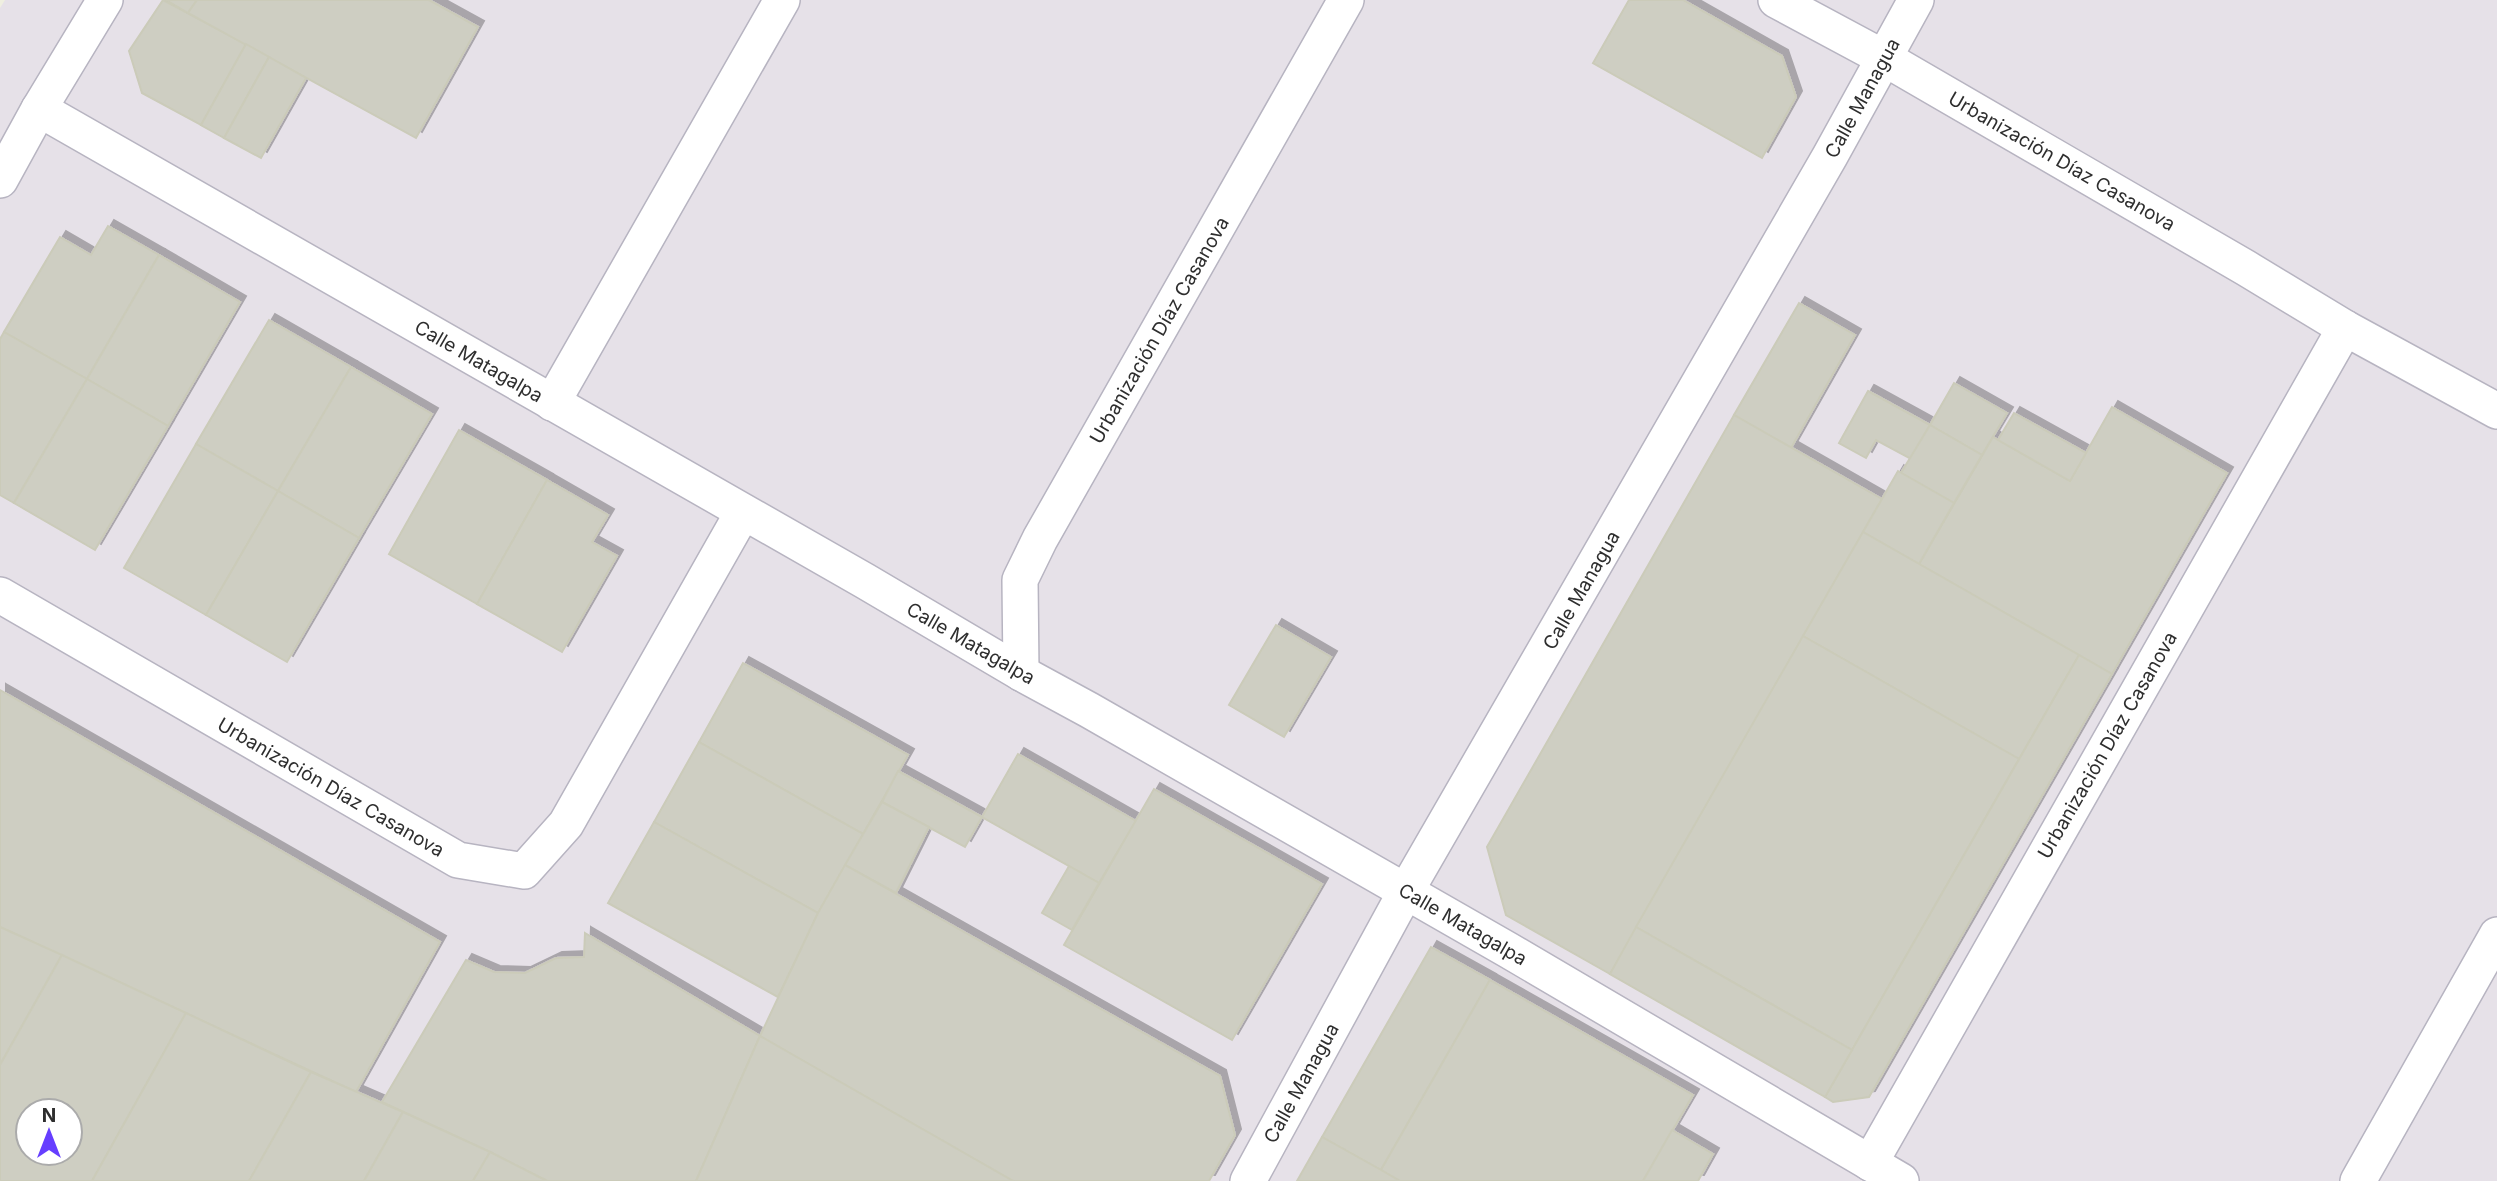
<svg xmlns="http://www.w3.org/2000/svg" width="2497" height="1181" viewBox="0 0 2497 1181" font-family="Inter,sans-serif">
	<defs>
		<filter id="shadow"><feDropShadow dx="6" dy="-6" stdDeviation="0" flood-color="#0004"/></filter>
	</defs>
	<rect width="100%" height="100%" fill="#efefe0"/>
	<path fill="#e6e1e8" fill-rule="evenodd" d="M5,0H2497V1181H0V8ZM28,1111H70V1153H28Z"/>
	<g fill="#cecec2" stroke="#cbcbb9" stroke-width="2" fill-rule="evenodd" filter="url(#shadow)">
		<polygon points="163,0 246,44 201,125 142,93 129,51"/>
		<polygon points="166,0 197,0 188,13"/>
		<polygon points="197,0 429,0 478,27 416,138 188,13"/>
		<polygon points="1629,0 1683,0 1782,56 1796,97 1762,158 1593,63"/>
		<polygon points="246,44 269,57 224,138 201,125"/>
		<polygon points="269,57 306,78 261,158 224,138"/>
		<polygon points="108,226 159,255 87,379 4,332 60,237 91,255"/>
		<polygon points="159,255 240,302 168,426 87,379"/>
		<polygon points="1799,303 1855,335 1791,448 1734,415"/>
		<polygon points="269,320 351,367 278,491 196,444"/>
		<polygon points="4,332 87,379 14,503 0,495 0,339"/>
		<polygon points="351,367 432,414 359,538 278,491"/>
		<polygon points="87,379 168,426 95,550 14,503"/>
		<polygon points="1954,383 2007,413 1982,455 1930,425"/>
		<polygon points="1868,391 1930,425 1911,459 1876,440 1866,458 1839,443"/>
		<polygon points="2112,407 2227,473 2112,674 1919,564 1993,437 2070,481"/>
		<polygon points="2014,413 2086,453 2070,481 1998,440"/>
		<polygon points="1734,415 1882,499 1610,974 1506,915 1487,847"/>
		<polygon points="1930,425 1982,455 1954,503 1901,473"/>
		<polygon points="459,430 547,480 477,604 389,554"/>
		<polygon points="196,444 278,491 206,615 124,568"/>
		<polygon points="1898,471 1954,503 1919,564 1863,532"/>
		<polygon points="547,480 608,515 592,542 617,556 562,652 477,604"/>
		<polygon points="278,491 359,538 287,662 206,615"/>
		<polygon points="1863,532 2079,655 2019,759 1803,636"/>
		<polygon points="1276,625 1331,657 1284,737 1229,705"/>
		<polygon points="1803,636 2019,759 1852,1050 1636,927"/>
		<polygon points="2079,655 2112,674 1869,1097 1833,1102 1825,1097"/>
		<polygon points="743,663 908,755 863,834 699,742"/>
		<polygon points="0,690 440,942 356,1092 0,927"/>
		<polygon points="699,742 863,834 818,913 654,822"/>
		<polygon points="1018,754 1136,821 1099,883 982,817"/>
		<polygon points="898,771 982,817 965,847 882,802"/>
		<polygon points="1154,789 1322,884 1232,1040 1064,945"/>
		<polygon points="882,802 929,827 896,893 845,865"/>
		<polygon points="654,822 818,913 778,997 608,903"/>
		<polygon points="845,865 1220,1076 1235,1135 1209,1181 1013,1181 760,1036 818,913"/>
		<polygon points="1069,866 1099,883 1072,930 1042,913"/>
		<polygon points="0,927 62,955 0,1065"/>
		<polygon points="1636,927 1852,1050 1825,1097 1610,974"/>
		<polygon points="585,933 760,1036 696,1181 547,1181 490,1152 382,1102 466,960 494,972 525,973 556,958 584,957"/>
		<polygon points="1431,947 1490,980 1381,1170 1322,1137"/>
		<path d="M62,955L186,1013L92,1181H0V1065ZM28,1111H70V1153H28Z"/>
		<polygon points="1490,980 1693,1095 1643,1181 1400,1181 1381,1170"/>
		<polygon points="186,1013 311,1072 249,1181 92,1181"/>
		<polygon points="760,1036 1013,1181 696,1181"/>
		<polygon points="311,1072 403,1112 364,1181 249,1181"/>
		<polygon points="403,1112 490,1152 473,1181 364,1181"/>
		<polygon points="1672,1130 1713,1154 1698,1181 1643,1181"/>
		<polygon points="1322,1137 1381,1170 1400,1181 1297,1181"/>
		<polygon points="490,1152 547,1181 473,1181"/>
	</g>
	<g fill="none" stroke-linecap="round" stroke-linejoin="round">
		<defs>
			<g id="street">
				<polyline points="1776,0 1884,58 2246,268 2345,328 2497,411"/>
				<polyline points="39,109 865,581 1021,673 1089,710 1508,950 1901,1181"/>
				<polyline points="0,180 39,109 105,0"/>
				<polyline points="552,403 782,0"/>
				<polyline points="0,595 458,860 524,871 566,824 743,512"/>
				<polyline points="1021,673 1020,580 1040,539 1346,0"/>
				<polyline points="1870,1163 2345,328"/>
				<polyline points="1248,1181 1406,891 1830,156 1916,0"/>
				<polyline points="2358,1181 2497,935"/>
			</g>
		</defs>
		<use href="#street" stroke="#b7b4c1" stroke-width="38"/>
		<use href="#street" stroke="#fff" stroke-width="35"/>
	</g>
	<g text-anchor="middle" stroke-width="7" stroke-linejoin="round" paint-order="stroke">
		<g font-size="19" fill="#2e2e2e" stroke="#fff">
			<text transform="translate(1862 98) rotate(-61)" y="7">Calle Managua</text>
			<text transform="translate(2062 161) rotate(30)" y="7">Urbanización Díaz Casanova</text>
			<text transform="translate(1159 330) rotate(-60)" y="7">Urbanización Díaz Casanova</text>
			<text transform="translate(479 361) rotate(30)" y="7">Calle Matagalpa</text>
			<text transform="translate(1581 590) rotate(-60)" y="7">Calle Managua</text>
			<text transform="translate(971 643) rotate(30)" y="7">Calle Matagalpa</text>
			<text transform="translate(2107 745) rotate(-60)" y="7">Urbanización Díaz Casanova</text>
			<text transform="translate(331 787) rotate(30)" y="7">Urbanización Díaz Casanova</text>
			<text transform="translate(1463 924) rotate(30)" y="7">Calle Matagalpa</text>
			<text transform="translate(1301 1083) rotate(-61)" y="7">Calle Managua</text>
		</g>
	</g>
	<g transform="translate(49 1132)"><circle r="33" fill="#ffffff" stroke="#ababab" stroke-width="2"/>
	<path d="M0-5L12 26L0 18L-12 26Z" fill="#663eff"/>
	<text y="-10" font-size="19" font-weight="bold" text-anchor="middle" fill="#2e2e2e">N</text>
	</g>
</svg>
